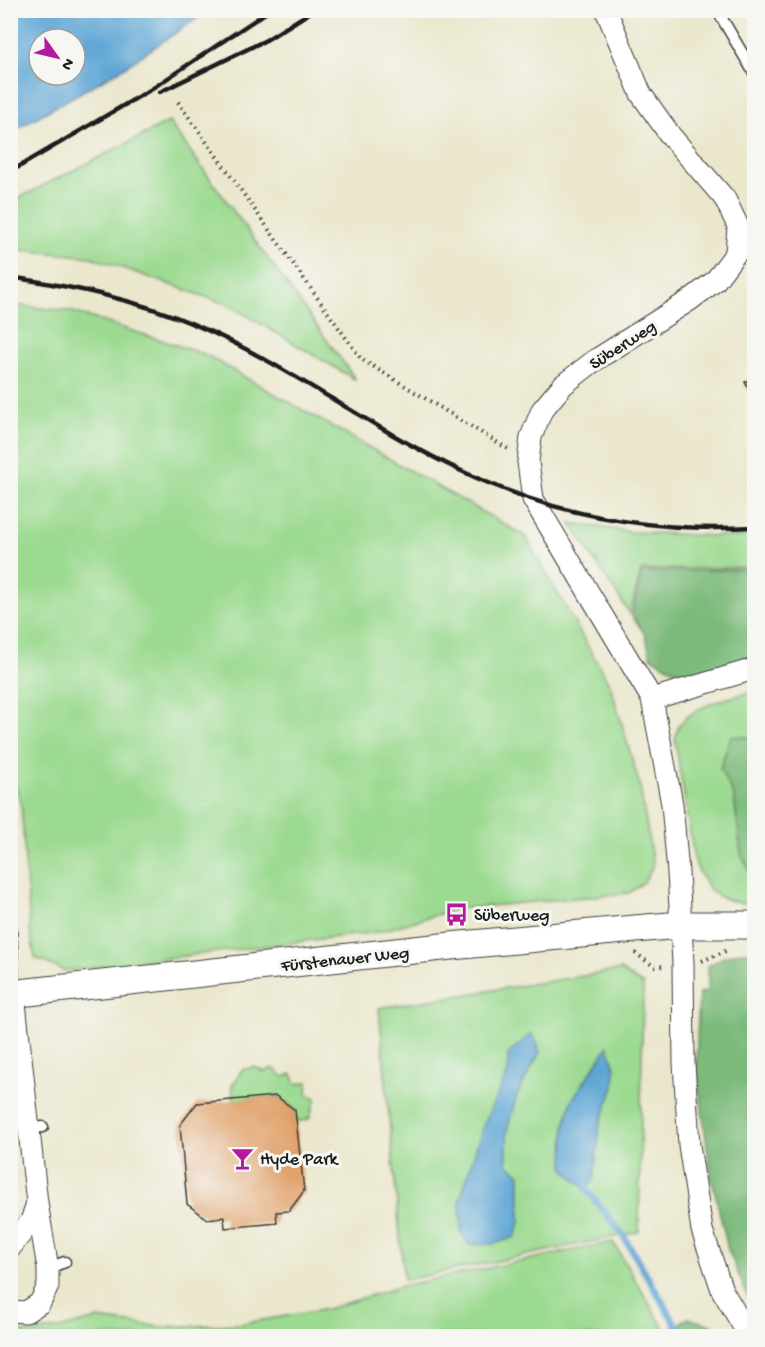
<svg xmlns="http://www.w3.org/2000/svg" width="765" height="1347" viewBox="0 0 765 1347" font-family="'Gochi Hand',sans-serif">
	<rect width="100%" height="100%" fill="#f6f6f2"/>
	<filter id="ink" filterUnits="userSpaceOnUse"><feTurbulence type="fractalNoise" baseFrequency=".0167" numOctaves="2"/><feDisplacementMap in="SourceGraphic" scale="12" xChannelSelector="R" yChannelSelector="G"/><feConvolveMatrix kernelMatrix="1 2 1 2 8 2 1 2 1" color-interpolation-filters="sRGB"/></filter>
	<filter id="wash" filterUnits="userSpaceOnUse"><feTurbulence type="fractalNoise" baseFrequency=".008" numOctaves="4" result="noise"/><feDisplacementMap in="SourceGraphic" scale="24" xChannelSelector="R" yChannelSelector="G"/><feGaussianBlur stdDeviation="1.35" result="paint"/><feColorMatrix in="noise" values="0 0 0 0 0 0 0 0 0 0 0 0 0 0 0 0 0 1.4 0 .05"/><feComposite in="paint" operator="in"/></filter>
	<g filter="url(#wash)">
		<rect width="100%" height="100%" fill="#ebe7cd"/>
		<g fill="#9bda90" stroke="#5c7b56" stroke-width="1.5">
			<polygon points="169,122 356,380 229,305 91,257 11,249 11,202"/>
			<polygon points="11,305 70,311 204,354 525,536 611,687 640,786 653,865 644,882 629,893 456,909 377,932 64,971 35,958 30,930 21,803 10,769"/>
			<polygon points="570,523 632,532 738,537 754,536 754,567 641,570 630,614"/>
			<path d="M754,691V737H731L720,769L734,796L741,853L754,881V904C718,902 705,893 694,858L675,740C676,734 677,728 681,723C698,703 731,698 754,691Z"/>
			<polygon points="620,970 643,985 639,1232 404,1280 379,1008"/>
			<polygon points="254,1067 265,1072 273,1068 283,1077 292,1074 296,1084 308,1082 307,1094 316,1098 309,1119 296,1122 295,1110 277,1096 234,1100 232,1086 242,1070"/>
			<polygon points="613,1242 666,1332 652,1336 11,1336 11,1333 59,1329 97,1319 162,1327 239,1324 327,1309 402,1286"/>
		</g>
		<g fill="#7cba7a" stroke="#4c6b4b" stroke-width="1.5">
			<polygon points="754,569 754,657 684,676 651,657 645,634 632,616 642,572"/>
			<polygon points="731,736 754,737 754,881 741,853 734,796 720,769"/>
			<polygon points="740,952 754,952 754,1312 728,1249 711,1175 696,1065 699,993 708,991 708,966 724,957"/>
			<polygon points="688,1318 714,1326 721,1336 652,1336 666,1332"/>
		</g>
		<g fill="#5ea6d5" stroke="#3d6178" stroke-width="1.5" fill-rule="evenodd">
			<path d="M11,10H208V11L122,69L11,132ZM39,39H75V75H39Z"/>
			<polygon points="531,1034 537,1042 540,1052 517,1095 507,1130 507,1163 520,1174 520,1222 515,1237 494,1244 469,1245 461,1233 460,1200 484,1123 508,1072 508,1054"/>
			<polygon points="608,1046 615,1068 614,1087 600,1124 594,1179 586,1189 564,1169 565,1124 572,1100"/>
		</g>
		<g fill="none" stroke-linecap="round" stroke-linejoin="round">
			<polyline stroke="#5ea6d5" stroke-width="7" points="586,1189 623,1235 676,1325 685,1336"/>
		</g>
		<g id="blocks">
			<g fill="#e09d63">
				<polygon points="754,377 754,400 745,382"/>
				<polygon points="276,1096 295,1110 304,1191 289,1211 276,1212 277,1223 225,1228 224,1217 207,1219 187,1204 180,1125 197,1103"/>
			</g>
		</g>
	</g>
	<g filter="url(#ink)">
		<use href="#blocks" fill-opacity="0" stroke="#3b3a37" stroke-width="1.5"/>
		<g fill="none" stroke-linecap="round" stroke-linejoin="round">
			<defs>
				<g id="service">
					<polyline points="717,10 754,73"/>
					<polyline points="736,253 754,255"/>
					<polyline points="10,907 14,993"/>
					<polyline points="31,1128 43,1127"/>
					<polyline points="48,1268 65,1262"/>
				</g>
				<g id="minor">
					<polyline points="606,10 641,94 670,135 725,199 738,226 736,253 715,281 690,300 594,361 563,385 542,410 531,437 528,462 533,499 652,699 672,804 678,872 683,963 684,1063 689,1145 702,1230 722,1290 749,1336"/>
					<polyline points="652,699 754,669"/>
					<polyline points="10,1248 31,1221 37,1203"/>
					<polyline points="10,1311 26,1312 40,1303 48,1286 48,1268 37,1203 14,994"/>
				</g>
				<polyline id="tertiary" points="10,994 451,946 635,929 681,925 754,925"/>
			</defs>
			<use href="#service" stroke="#3b3a37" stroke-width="13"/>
			<use href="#minor" stroke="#3b3a37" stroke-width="23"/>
			<use href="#tertiary" stroke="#3b3a37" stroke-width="29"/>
			<g stroke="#3b3a37" stroke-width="4" stroke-dasharray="1.5 4.5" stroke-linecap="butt">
				<polyline points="178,102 361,359 508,449"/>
				<polyline points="635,953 655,967 662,966"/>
				<polyline points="702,961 728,950"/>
			</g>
			<use href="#service" stroke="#fff" stroke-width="10"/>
			<use href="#minor" stroke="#fff" stroke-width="21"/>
			<use href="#tertiary" stroke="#fff" stroke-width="27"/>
			<g stroke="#1c1c1c" stroke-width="4.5">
				<polyline points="160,92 266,40 314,10"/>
				<polyline points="10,172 150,90 270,10"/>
				<path d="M10,277C75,287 138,300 198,326C265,355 325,396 388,432C424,453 462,473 501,488C579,520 671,532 754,527"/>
			</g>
		</g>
	</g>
	<defs>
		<symbol id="bus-bare" viewBox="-9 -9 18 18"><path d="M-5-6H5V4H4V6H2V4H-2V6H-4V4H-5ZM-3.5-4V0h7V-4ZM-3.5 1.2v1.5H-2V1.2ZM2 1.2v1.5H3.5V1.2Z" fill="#b5179e" stroke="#f6f6f2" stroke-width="2.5" paint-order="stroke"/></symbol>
		<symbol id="bar-bare" viewBox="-9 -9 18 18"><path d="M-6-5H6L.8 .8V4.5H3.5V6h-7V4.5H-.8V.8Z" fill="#b5179e" stroke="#f6f6f2" stroke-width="2.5" paint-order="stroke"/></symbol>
	</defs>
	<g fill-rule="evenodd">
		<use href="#bus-bare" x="440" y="898" width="33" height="33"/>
		<use href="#bar-bare" x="226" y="1142" width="33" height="33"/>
	</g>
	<g text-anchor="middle" stroke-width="6" stroke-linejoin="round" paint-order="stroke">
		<g font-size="18" fill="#1c1c1c" stroke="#f6f6f2">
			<text transform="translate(622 344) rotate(-33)" y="6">Süberweg</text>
			<text transform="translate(345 958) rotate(-6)" y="6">Fürstenauer Weg</text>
		</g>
		<g font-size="18" fill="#1c1c1c" stroke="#f6f6f2" text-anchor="start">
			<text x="474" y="920">Süberweg</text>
			<text x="260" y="1164">Hyde Park</text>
		</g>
	</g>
	<rect width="765" height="1347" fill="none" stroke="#f6f6f2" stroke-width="36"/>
	<g transform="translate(57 57) rotate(124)"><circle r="28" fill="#f6f6f2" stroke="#9f9f9c" stroke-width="1.5"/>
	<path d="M0-4.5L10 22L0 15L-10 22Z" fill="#b5179e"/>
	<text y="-9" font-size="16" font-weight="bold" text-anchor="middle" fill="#1c1c1c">N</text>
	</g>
</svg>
